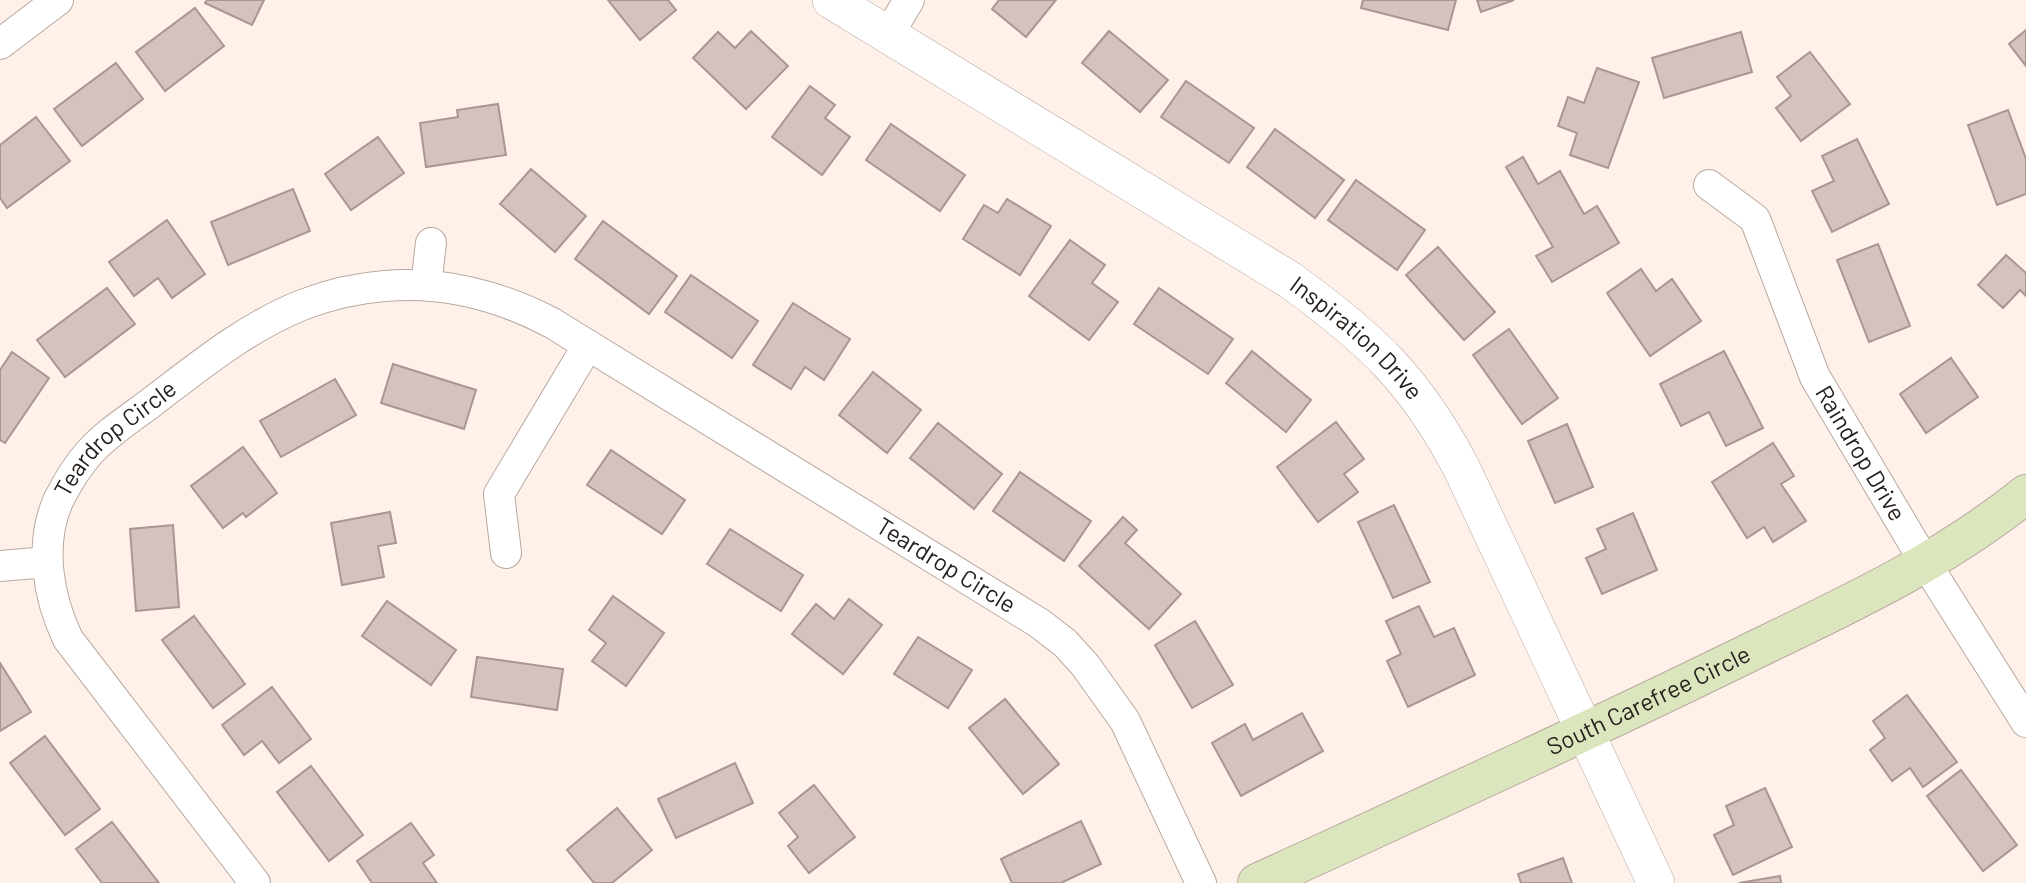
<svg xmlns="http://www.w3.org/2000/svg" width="2026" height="883" viewBox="0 0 2026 883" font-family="Barlow,sans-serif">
	<rect width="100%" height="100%" fill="#fff1e9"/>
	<g fill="#d5c1bd" stroke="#a99692" stroke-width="2">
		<polygon points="207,0 264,0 252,25 205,3"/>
		<polygon points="608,0 668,0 676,10 640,40"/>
		<polygon points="999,0 1056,0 1026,37 992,9"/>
		<polygon points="1363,0 1456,0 1448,30 1361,8"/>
		<polygon points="1477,0 1514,0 1481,12"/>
		<polygon points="195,8 224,46 165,91 136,52"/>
		<polygon points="2026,30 2026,66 2009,44"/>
		<polygon points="751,31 788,66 746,109 693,58 718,32 735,48"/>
		<polygon points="1109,31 1168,80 1140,112 1082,63"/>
		<polygon points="1741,32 1752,72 1664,98 1652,58"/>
		<polygon points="1810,52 1850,104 1801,141 1776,108 1791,96 1777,77"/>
		<polygon points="116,63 143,99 82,146 54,109"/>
		<polygon points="1597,68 1639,82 1608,168 1570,155 1577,133 1558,126 1568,97 1584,103"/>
		<polygon points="1186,81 1254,128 1229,163 1161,117"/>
		<polygon points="810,86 835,105 825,118 850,137 822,175 772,137"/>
		<polygon points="498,104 506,155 426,167 420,123 458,117 457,110"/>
		<polygon points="2008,110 2026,159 2026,194 1997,205 1968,125"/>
		<polygon points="36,117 70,161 7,208 0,198 0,145"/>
		<polygon points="891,124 965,175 940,211 866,160"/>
		<polygon points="1275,129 1344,180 1315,218 1247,167"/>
		<polygon points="378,137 404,173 351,210 325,174"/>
		<polygon points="1857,139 1889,204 1832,232 1812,191 1834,181 1822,156"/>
		<polygon points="1523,157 1538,184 1560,171 1584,214 1597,206 1619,243 1552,282 1536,256 1553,247 1506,167"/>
		<polygon points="531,169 586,216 555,252 500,204"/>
		<polygon points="1356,180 1425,230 1397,270 1328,220"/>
		<polygon points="293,189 310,231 228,265 211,222"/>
		<polygon points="1007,199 1051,226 1020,275 963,239 984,205 998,213"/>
		<polygon points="167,220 205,274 172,298 158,278 134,296 109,262"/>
		<polygon points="603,221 677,276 649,314 575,259"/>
		<polygon points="1070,240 1105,265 1092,283 1118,302 1089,340 1029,296"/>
		<polygon points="1878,244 1910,326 1869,342 1837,260"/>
		<polygon points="1438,247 1495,312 1464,340 1406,275"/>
		<polygon points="2006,255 2026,273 2026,296 2020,290 2003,308 1978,285"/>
		<polygon points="1641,269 1656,291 1672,279 1701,321 1650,356 1607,293"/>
		<polygon points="691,275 758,321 732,358 665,312"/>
		<polygon points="107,288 135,324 65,377 37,340"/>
		<polygon points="1159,288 1233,339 1208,374 1134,324"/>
		<polygon points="793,303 850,339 824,380 805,367 791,389 753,365"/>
		<polygon points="1509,329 1558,398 1522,424 1473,355"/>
		<polygon points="1252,351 1311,400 1286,432 1226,383"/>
		<polygon points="1724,351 1763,428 1726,446 1709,412 1681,426 1660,384"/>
		<polygon points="12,352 49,378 5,443 0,440 0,370"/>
		<polygon points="1951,358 1978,397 1926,433 1900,394"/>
		<polygon points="393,364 476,390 464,429 381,403"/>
		<polygon points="873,372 921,410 887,453 839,415"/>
		<polygon points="335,379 356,415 281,457 260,421"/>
		<polygon points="1336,422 1364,459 1344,474 1358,492 1318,522 1277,467"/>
		<polygon points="938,423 1002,474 974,509 910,458"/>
		<polygon points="1567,424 1593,487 1555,503 1528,441"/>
		<polygon points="1773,443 1794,476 1781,484 1806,521 1773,542 1764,527 1747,538 1712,482"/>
		<polygon points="243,447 277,493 246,517 243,513 223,528 191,486"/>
		<polygon points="611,450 685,500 662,534 587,485"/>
		<polygon points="1020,472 1091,521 1064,561 993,511"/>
		<polygon points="1394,505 1430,582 1393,598 1358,522"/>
		<polygon points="390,512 396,543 378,546 384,577 342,585 331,523"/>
		<polygon points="1633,513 1657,570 1602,594 1586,558 1606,549 1597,529"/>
		<polygon points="1123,517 1137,530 1125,543 1181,594 1149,629 1079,566"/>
		<polygon points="173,525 179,607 136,611 130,529"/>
		<polygon points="730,529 803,575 781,611 707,564"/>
		<polygon points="613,596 664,633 626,686 592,661 606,643 589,630"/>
		<polygon points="849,599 882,625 843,674 792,634 816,604 834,619"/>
		<polygon points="387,601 456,650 431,685 362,636"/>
		<polygon points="1419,606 1434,637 1454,628 1475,675 1408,707 1387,661 1401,654 1386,621"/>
		<polygon points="194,616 245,684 213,708 162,640"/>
		<polygon points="1195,621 1233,685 1192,708 1155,645"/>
		<polygon points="918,637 972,670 948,708 894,674"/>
		<polygon points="477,657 563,669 557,710 471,697"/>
		<polygon points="0,663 31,712 0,731"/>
		<polygon points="272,687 311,739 279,763 262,741 244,755 222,725"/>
		<polygon points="1907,695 1957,762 1923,787 1910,768 1892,781 1870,750 1885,738 1873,721"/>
		<polygon points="1005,699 1059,764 1023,794 969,728"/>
		<polygon points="1302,713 1323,751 1241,796 1212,743 1245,724 1253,740"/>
		<polygon points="45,736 100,809 65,835 10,763"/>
		<polygon points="735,763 753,803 676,838 658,799"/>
		<polygon points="311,766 363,835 329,861 277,792"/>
		<polygon points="1961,770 2017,845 1983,871 1927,796"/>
		<polygon points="814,785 855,837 809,873 788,846 798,837 779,813"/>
		<polygon points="1765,788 1792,847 1733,875 1714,835 1734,825 1726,806"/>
		<polygon points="617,808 652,850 612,883 594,883 567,850"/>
		<polygon points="1081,821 1101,864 1061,883 1012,883 1001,859"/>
		<polygon points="112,822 159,883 102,883 76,849"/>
		<polygon points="411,823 434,855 423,863 437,883 372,883 357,861"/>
		<polygon points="1563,858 1572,883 1521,883 1518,874"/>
		<polygon points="1780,876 1781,883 1739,883"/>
	</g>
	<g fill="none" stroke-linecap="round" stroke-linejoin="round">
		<defs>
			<g id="minor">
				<polyline points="888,35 909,0"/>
				<polyline points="0,44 58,0"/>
				<path id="s1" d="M1709,185L1755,219L1815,377L1926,564L2026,722"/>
				<polyline points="426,285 431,243"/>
				<polyline points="506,553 499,494 588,345"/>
				<polyline points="0,566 47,562"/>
				<path id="s2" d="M255,883L68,639C48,597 39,545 58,501C66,485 78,465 90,452C107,433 131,418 152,402C199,366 247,327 302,305C328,295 357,288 385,286C443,281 501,296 552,323L1039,623L1065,643L1085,665L1125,721L1201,883"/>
			</g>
			<g id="tertiary">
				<path id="s3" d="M831,0L1290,280C1371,339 1415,379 1462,469L1656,883"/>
			</g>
			<g id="secondary">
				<path id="s4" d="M1257,883C1416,810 1575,738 1732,661C1834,611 1937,566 2026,494"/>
			</g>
		</defs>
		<use href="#minor" stroke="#b9a99f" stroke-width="32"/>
		<use href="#tertiary" stroke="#b9a99f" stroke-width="38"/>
		<use href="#secondary" stroke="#b9a99f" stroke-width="40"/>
		<use href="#minor" stroke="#fff" stroke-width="30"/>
		<use href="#tertiary" stroke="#fff" stroke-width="37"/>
		<use href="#secondary" stroke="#dce6be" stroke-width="38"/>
	</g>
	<g text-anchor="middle" stroke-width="5" stroke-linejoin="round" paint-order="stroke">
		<g font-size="24" fill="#27211d" stroke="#fff">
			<text dy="8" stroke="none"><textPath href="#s3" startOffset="626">Inspiration Drive</textPath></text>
			<text dy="8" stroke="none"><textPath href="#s2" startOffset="536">Teardrop Circle</textPath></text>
			<text dy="8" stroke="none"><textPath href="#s1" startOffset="315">Raindrop Drive</textPath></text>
			<text dy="8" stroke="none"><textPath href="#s2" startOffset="1489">Teardrop Circle</textPath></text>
			<text dy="8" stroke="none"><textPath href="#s4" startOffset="432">South Carefree Circle</textPath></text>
		</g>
	</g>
</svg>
